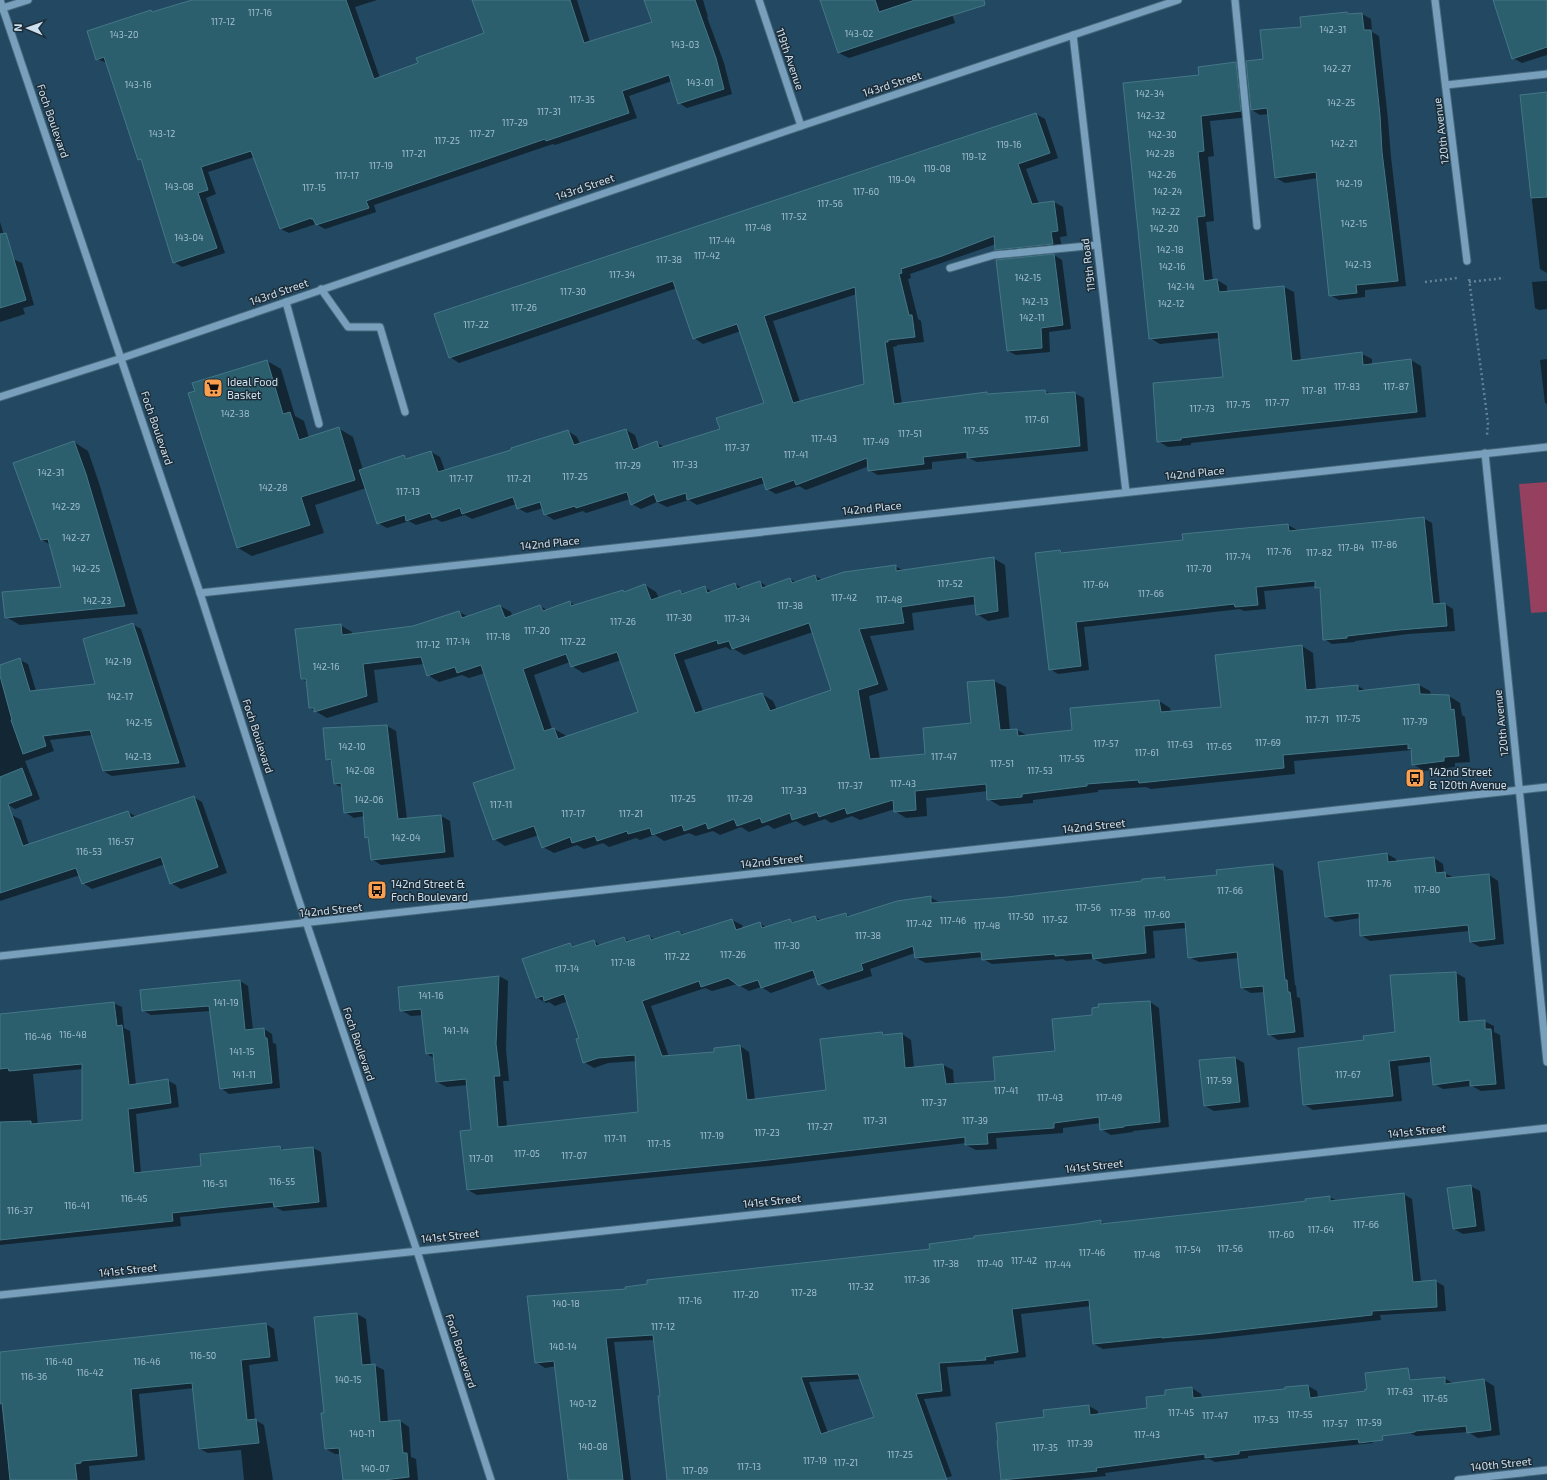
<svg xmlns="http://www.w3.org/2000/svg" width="1547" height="1480" viewBox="0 0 1547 1480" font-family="'Exo 2',sans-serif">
	<rect width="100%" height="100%" fill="#234861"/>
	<polygon fill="#94405e" points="1547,482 1547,612 1531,613 1519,484"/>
	<g fill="#0007" fill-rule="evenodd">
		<polygon points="195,0 377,0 355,7 380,78 419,63 485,33 473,0 577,0 590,42 653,22 645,0 703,0 708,17 707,17 724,63 732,94 687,108 679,103 672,81 629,96 637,118 555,145 553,144 374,205 376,212 325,229 316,224 289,233 281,229 254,157 208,172 216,194 206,198 225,253 182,267 174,262 143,161 139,159 107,63 97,59 151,11 153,12"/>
		<polygon points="821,0 963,0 949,5 955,23 849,58 839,53"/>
		<polygon points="1494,0 1547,0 1547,55 1522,63 1513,58"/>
		<polygon points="1347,13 1350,15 1362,14 1371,19 1372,32 1379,36 1388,120 1391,157 1406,286 1365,290 1365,297 1339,300 1330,295 1318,178 1285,183 1276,178 1268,114 1260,115 1252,110 1264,60 1302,28"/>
		<polygon points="1236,63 1246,69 1250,117 1210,121 1214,156 1208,157 1214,221 1206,222 1213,281 1217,280 1227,286 1227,292 1284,287 1294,292 1301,361 1362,354 1372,359 1372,365 1411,360 1421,366 1426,417 1191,443 1191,445 1168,447 1158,441 1224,378 1220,338 1160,344 1150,338 1200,76"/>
		<polygon points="1547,93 1547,273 1540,269 1520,97"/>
		<path d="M1036,114L1045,119L1058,158L1026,169L1039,204L1054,202L1063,207L1067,236L1060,237L1062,249L1005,254L996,249V244L910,274L911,278L908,279L918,319L921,321L924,342L897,345V346L893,347L902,404L987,393L989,394L1045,391L1052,395L1074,393L1084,398L1088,451L977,462L969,458L932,462V469L878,475L869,470V466L806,490L799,486L776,494L767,489L765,483L697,505L689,500L667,507L657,502L641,509L632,504L630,499L586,513L583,511L554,520L545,514L543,508L527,513L517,508L516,504L472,519L465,515L442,522L436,519L416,525L409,521L387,528L378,523L366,488L315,505L324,533L252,556L238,548L267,361L281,369L295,416L304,421L309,438L338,428L353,437L363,470L404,456L409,459L431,452L440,457L445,471L512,451L568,431L577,437L580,444L626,430L635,435L639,448L657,443L665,447L721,429L765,404L741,331L703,344L694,338L677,288L459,363L450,357ZM857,294L865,385L800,402L773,321Z"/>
		<polygon points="0,222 11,258 22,263 34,305 23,308 25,314 0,322"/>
		<polygon points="1054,255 1062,260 1071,329 1049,332 1050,352 1016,355 1008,351"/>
		<polygon points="1547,281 1547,309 1539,310 1535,308 1532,282"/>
		<polygon points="1547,359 1547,404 1545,403 1540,360"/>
		<polygon points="74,442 88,451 99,483 138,614 20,625 6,617 63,588 51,545 42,540"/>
		<polygon points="1423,518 1432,523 1440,604 1445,604 1453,609 1455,631 1408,634 1355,641 1355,642 1332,644 1324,639 1321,590 1316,588 1316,586 1264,591 1266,609 1244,611 1240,609 1084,627 1089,670 1058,674 1050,669 1060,551 1065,554 1184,541 1183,535 1288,525 1297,530"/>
		<path d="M993,558L1005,565L1009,617L988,621L977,614L976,604L912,613L914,630L870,636L888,690L869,696L880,759L927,755L972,724L968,683L994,681L1006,687L1010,731L1017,730L1028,736L1073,731L1159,701L1170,708L1171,713L1222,708L1302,646L1313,653L1316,690L1358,686L1366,691L1419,685L1430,691L1431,695L1449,696L1460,703L1462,715L1465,717L1470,762L1455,763V767L1424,771L1413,764L1412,750L1294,761L1295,774L1151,789L1146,787L1098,790V792L1033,800V803L1000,806L988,799V791L926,798L927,816L906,818L895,811V809L860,820L852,816L831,823L825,819L804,826L796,821L774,829L768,825L749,832L741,827L720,835L713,831L696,836L689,833L664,841L655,835L640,840L636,838L609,847L603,843L584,849L577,845L554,853L543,847L539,835L505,846L494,839L517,769L485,673L469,678L462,675L439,682L428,675L424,664L374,670L378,702L327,718L310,708L307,682L302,679L340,625L352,632V635L413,627L459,612L469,617L500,606L511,612L512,616L540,606L547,610L570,602L576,606L623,591L625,592L645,585L656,592L659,598L680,591L686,594L705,588L713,592L735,584L742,588L760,582L768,587L790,579L796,582L815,576L823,580L895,566L904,571ZM813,632L833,691L777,710L773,701L762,694L703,711L684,660L726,647L731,650L734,649L744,655ZM621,660L640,713L566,737L565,735L554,729H552L534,675L570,662L572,666L583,673Z"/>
		<polygon points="132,624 141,629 186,767 112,776 103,771 92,735 50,740 54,751 25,761 40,799 15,809 7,804 0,787 0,666 20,660 28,664 36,691 97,685"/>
		<polygon points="387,726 396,731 407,819 441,816 450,821 454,857 381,865 372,859 369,839 366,837 364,816 354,818 345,812 343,788 335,784 333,762 327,759"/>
		<polygon points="193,797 202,802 227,873 181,889 171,883 165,864 92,889 83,883 80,875 0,901 0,819 12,815 21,820 29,845 128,812 137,817"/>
		<polygon points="1387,854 1396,859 1396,862 1434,858 1443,864 1444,873 1455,878 1489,875 1498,881 1504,944 1480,947 1471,942 1469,931 1370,941 1361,935 1360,918 1335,922 1326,916"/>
		<polygon points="1273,865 1283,871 1295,985 1296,986 1297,997 1300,998 1304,1037 1278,1040 1269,1034 1264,992 1251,993 1242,988 1239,958 1199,962 1189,957 1186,928 1153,931 1155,958 1104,964 1094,959 1066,961 1063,959 992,964 983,959 983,957 926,963 916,958 915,953 870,969 872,976 828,990 819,984 816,977 771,993 761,987 749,991 737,984 712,991 705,988 651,1006 669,1057 715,1053 740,1046 749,1052 755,1100 828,1091 882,1033 886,1035 902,1034 911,1040 914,1068 943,1065 953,1070 954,1084 996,1081 1056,1052 1094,1016 1150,1002 1159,1008 1169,1127 1133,1131 1133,1132 1111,1135 1101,1129 1101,1123 1063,1128 1063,1133 996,1138 997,1149 976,1150 966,1145 966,1143 770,1166 477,1195 468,1190 472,1131 468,1085 447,1087 437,1082 434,1058 427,1054 423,1015 411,1016 401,1010 499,976 508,981 506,1050 509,1081 503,1081 507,1127 639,1113 637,1061 608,1063 594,1068 584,1062 581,1038 568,1001 555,1006 549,1002 546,1003 536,997 570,944 575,947 594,941 601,946 624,938 630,942 649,936 656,940 679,932 685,935 732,920 742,925 743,929 760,923 767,928 790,920 795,923 815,917 822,921 846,914 851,917 930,897 940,903 1007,898 1143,882 1165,878 1170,881 1218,875"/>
		<polygon points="1456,973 1465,978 1468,1022 1484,1021 1494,1026 1494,1032 1500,1035 1505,1089 1481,1091 1472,1086 1443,1089 1434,1084 1431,1062 1398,1066 1402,1101 1313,1110 1304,1104 1365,1041 1396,1033"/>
		<polygon points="240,981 248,986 253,1030 264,1029 272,1034 273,1043 276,1044 280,1088 229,1094 221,1088 211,1011 151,1015 142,1010"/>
		<path d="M113,1003L122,1007L124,1028L130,1031L136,1085L167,1080L176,1085L179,1107L136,1114L141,1173L202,1167L280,1147L286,1151L313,1148L321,1152L327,1207L283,1211L275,1207L180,1217L181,1226L0,1245V1015ZM83,1069V1121L38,1125L33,1074Z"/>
		<polygon points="1235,1058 1244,1063 1249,1107 1214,1111 1205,1106"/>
		<polygon points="1470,1186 1480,1191 1485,1231 1463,1234 1454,1229"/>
		<path d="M1403,1194L1412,1199L1421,1282L1435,1281L1444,1286L1446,1311L1380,1315L1381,1320L1213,1339L1170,1342L1103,1349L1094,1344L1091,1306L1021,1314L1026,1357L994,1361V1364L947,1367L951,1396L924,1399L952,1476L939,1480H668L654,1340L614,1342L631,1480H569L556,1366L545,1368L536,1362L627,1290L931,1250L1100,1221L1107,1225L1307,1202L1330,1197L1337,1201ZM861,1379L875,1418L828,1433L809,1382Z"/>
		<polygon points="357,1314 366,1319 371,1365 374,1365 384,1370 388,1422 400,1421 409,1427 411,1457 416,1459 418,1480 344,1480 341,1454 335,1454 326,1449 325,1414 315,1318"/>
		<polygon points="266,1324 274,1329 278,1361 249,1365 255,1420 264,1425 273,1480 244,1480 241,1450 208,1453 200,1449 194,1388 139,1394 145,1460 89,1466 90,1480 0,1480 0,1352"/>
		<polygon points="1444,1378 1454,1384 1484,1380 1494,1386 1500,1435 1478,1438 1468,1432 1416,1436 1407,1431"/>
		<polygon points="1308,1386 1317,1391 1318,1398 1370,1398 1373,1443 1248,1456 1248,1458 1215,1462 1209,1459 1105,1473 1106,1476 1069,1480 1002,1480 998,1441 1045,1417 1089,1406 1098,1411 1098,1415 1149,1409 1166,1396 1192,1388 1201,1394 1202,1398 1286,1390 1286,1388"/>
	</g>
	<g fill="#2b5f6e" stroke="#447787" fill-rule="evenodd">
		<polygon points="192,0 346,0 374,79 418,63 416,58 484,33 472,0 570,0 584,43 652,22 644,0 695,0 716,58 724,89 678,104 669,75 622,91 629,113 546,141 545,139 366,201 369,208 316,225 313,219 311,219 311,218 280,229 251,151 201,167 208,190 198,193 217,248 173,263 141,159 138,160 104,57 96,60 87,31 151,10 152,12"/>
		<polygon points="820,0 875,0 879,12 915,0 984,0 985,5 909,29 838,53"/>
		<polygon points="1493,0 1547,0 1547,47 1512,59"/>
		<polygon points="1347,12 1348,14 1362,13 1364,30 1371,30 1380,115 1382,152 1398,281 1356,285 1357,293 1329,296 1316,172 1275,178 1267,108 1251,110 1246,61 1263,59 1260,30 1301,27 1300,17"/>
		<polygon points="1236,62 1241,111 1201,116 1204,151 1198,152 1205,216 1197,217 1204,281 1217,279 1219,292 1284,286 1292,361 1362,352 1363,365 1411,359 1417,412 1240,431 1181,438 1181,440 1157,442 1153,383 1223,377 1218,332 1149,339 1123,83 1199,75 1198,67"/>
		<polygon points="1547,92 1547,197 1531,198 1520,95"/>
		<path d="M1036,113L1050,153L1018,164L1032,204L1054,201L1058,231L1051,232L1053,244L995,250L994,236L942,256L901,269L902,273L899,274L909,315H912L915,337L888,340V342H885L894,404L987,392V394L1045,390L1046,394L1075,392L1080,446L967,458V452L923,457L924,464L868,471L867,458L796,485L794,480L766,490L762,477L687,500L686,493L657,502L654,494L631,505L627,492L576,508L575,506L544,515L540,502L517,509L513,497L462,514L460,508L432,518L430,513L406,521L405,515L377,524L359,470L404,455L406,459L431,451L438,472L511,450V448L568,430L574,445L626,429L633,450L657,441L659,448L720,429L716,418L764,403L737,324L693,339L673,281L449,358L434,314ZM855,287L864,384L793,403L764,316Z"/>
		<polygon points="6,233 26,300 0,308 0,234"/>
		<polygon points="1054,254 1063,325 1041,328 1042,348 1007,351 996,260"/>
		<polygon points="267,360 283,414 290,412 299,440 339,427 355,480 301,497 310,525 237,548 188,393 195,391 192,383"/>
		<polygon points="74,441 86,474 125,606 5,618 2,592 61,587 48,539 41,540 13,463"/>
		<polygon points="1424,517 1433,604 1445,603 1447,626 1399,630 1347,636 1347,638 1323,640 1320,588 1315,588 1315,581 1256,587 1258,605 1235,607 1234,604 1076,622 1081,666 1049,670 1035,553 1060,550 1061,553 1183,540 1182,534 1288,524 1289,531"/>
		<path d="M994,557L998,611L976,615L974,596L901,607L904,623L859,629L878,684L858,690L870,759L925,754L923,728L971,723L967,682L994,680L1000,730L1017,729L1018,736L1072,730L1070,708L1159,700L1161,712L1221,707L1215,655L1302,645L1306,690L1358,685V691L1419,684L1420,694L1449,695L1451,710L1454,709L1459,756L1444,757V761L1412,765L1411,748L1408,749V744L1283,755L1284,768L1139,783L1138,780L1087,784V786L1022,794V797L987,800L986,784L915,791L916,810L894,812L893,800L847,814L845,808L819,817L817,812L792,820L790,813L762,823L760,818L737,826L734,819L708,829L706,823L684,831L682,825L652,835L650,828L628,834L627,831L597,841L595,836L572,843L570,837L542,848L534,826L493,840L473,783L515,769L481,665L457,673L455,667L427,676L421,657L363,664L367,696L314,712V708H309L306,679H301L295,629L341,624L342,635L413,626L459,611L462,618L500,605L505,618L540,605L543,611L570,601L571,606L623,590L624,592L645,584L651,600L680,590L682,594L705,586L707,593L735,583L737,589L760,581L762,588L790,578L792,583L815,575L817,581L844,572L896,565V571ZM809,623L831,690L770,711L762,693L695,713L674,654L717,640L718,644L729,641L732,649ZM617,652L638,712L558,739L554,728L544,731L523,669L566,654L571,667Z"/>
		<polygon points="133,623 179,763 103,771 90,730 43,736 46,746 23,754 11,720 12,720 0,676 0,665 20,658 30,691 95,684 83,639"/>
		<polygon points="387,725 398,819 441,815 445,852 371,860 368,837 365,838 363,811 344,813 341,783 334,784 331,759 326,760 323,728"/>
		<polygon points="22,768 32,795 8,804 23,846 128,811 131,818 194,796 218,867 170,884 161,857 82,884 76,868 0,893 0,777"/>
		<polygon points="1387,853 1388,862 1434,857 1436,873 1445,872 1446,878 1489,874 1495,939 1470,942 1468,925 1360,936 1359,913 1325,917 1318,862"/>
		<polygon points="1273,864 1285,980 1287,980 1288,992 1290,992 1295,1032 1268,1035 1263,986 1241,988 1237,952 1188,958 1185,922 1144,926 1146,953 1093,959 1092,953 1055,956 1055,954 982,960 981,952 978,952 915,958 913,946 861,964 863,970 818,985 813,970 761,988 758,980 739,986 728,978 701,987 699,981 642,1001 662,1056 714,1052 714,1048 740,1045 747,1100 826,1090 820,1039 882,1032 883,1035 902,1033 905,1068 943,1064 946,1084 995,1081 993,1057 1055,1051 1052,1019 1092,1015 1092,1008 1099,1007 1098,1004 1150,1001 1160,1122 1124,1126 1124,1127 1100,1130 1099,1117 1054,1123 1054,1128 987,1133 988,1144 965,1145 965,1137 760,1161 467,1190 460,1131 471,1130 466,1079 436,1082 433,1053 426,1054 421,1009 400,1011 398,987 499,976 496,1044 500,1076 494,1076 498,1127 638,1112 635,1055 598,1058 583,1063 576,1039 579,1038 564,994 544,1001 543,996 536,998 522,959 570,943 572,947 594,940 596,946 624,937 626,942 649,935 651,940 679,931 681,935 732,919 736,930 760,922 762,928 790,919 792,923 815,916 817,921 846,913 847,917 897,901 931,896 931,903 1007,897 1142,881 1142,879 1165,877 1165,880 1217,875 1216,870"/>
		<polygon points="1456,972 1459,1022 1485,1020 1485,1029 1491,1029 1496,1084 1470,1086 1470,1080 1433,1085 1430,1056 1389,1061 1393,1096 1303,1105 1298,1048 1364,1040 1363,1036 1395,1032 1390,975"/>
		<polygon points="240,980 245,1030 264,1028 265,1038 267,1038 272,1083 220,1089 209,1006 142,1011 140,990"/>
		<polygon points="114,1002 117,1026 122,1025 129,1085 168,1079 171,1103 128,1109 134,1173 201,1166 200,1154 280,1146 281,1150 313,1147 319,1202 274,1207 273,1202 172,1213 173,1221 0,1240 0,1122 31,1121 31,1124 82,1120 82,1064 9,1071 8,1068 0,1069 0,1014"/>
		<polygon points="1235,1057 1240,1102 1204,1106 1199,1060"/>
		<polygon points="1471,1185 1476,1226 1453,1229 1447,1188"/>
		<path d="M1404,1193L1413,1282L1436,1280L1437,1307L1372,1311V1315L1204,1334L1162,1338V1337L1093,1344L1089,1300L1012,1309L1018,1352L985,1357L986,1360L939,1363L942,1391L916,1394L947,1480H667L658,1396H660L653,1335L606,1338L623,1480H568L554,1361L535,1363L527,1296L626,1289L625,1287L647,1284V1280L930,1249L929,1244L974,1238V1236L1077,1224L1101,1220V1224L1265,1206L1306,1201L1305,1199L1330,1196V1201ZM858,1374L874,1417L821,1434L801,1377Z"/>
		<polygon points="357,1313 362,1365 375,1364 380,1422 400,1420 403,1453 407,1453 409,1477 384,1480 343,1480 339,1448 325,1449 321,1413 324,1413 314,1317"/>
		<polygon points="266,1323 270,1357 241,1360 247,1420 256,1419 259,1443 199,1449 192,1383 131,1389 137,1456 81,1461 81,1463 75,1464 77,1480 10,1480 2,1403 0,1404 0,1352"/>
		<polygon points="1408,1368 1410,1380 1445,1377 1445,1384 1484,1379 1491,1430 1467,1433 1466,1426 1415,1431 1415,1432 1382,1436 1383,1440 1359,1443 1358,1439 1239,1451 1239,1454 1205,1458 1205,1454 1096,1468 1097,1471 1001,1480 997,1441 998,1440 996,1423 1044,1417 1043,1410 1089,1405 1090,1415 1147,1408 1146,1397 1165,1395 1165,1390 1192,1387 1193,1398 1285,1389 1285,1387 1308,1385 1310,1398 1365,1391 1365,1389 1367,1389 1365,1373"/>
	</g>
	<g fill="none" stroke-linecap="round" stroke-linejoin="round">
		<defs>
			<g id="minor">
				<polyline points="0,0 200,593 296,892 417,1251 491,1480"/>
				<polyline points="759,0 801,126"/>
				<polyline points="1235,0 1257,226"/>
				<polyline points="1435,0 1467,261"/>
				<polyline points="0,9 28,0"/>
				<polyline points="1073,35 1126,492"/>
				<polyline points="1446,85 1547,74"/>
				<polyline points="950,268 994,255 1097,245"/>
				<polyline points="321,289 348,327 380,327 405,412"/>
				<polyline points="286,302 319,424"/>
				<polyline points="0,397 122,358 801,126 1178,0"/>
				<polyline points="1485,453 1547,1062"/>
				<polyline points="200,593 1547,447"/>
				<polyline points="0,956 1547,787"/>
				<polyline points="0,1295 457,1247 1547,1128"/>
				<polyline points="1458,1480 1547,1470"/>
			</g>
		</defs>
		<use href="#minor" stroke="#45677b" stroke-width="9"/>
		<g stroke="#638297" stroke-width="2.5" stroke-dasharray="2 3" stroke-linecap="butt">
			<polyline points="1469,279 1488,423 1487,435"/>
			<polyline points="1425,282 1457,278"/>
			<polyline points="1469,282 1504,278"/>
		</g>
		<use href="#minor" stroke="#789fbb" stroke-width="7"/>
	</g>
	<defs>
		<symbol id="supermarket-square" viewBox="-11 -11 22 22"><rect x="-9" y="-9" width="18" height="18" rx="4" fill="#fa9f4e" stroke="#1d2d38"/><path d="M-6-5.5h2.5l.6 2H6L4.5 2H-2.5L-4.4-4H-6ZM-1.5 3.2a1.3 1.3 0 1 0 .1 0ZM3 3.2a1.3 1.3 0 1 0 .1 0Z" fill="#111"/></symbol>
		<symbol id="bus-square" viewBox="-11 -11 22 22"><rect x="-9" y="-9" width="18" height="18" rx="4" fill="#fa9f4e" stroke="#1d2d38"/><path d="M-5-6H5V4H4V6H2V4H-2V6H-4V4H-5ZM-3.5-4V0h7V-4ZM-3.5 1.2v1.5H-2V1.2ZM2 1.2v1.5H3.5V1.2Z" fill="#111"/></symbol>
	</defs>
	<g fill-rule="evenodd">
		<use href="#supermarket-square" x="202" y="377" width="22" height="22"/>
		<use href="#bus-square" x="1404" y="767" width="22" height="22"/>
		<use href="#bus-square" x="366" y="879" width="22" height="22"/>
	</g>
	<g text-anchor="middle" stroke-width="3" stroke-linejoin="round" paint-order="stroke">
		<g font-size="9" fill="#a4c0cf">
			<text x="260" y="16">117-16</text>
			<text x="223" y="25">117-12</text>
			<text x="1333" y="33">142-31</text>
			<text x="859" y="37">143-02</text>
			<text x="124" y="38">143-20</text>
			<text x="685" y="48">143-03</text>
			<text x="1337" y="72">142-27</text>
			<text x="700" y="86">143-01</text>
			<text x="138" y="88">143-16</text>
			<text x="1150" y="97">142-34</text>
			<text x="582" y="103">117-35</text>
			<text x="1341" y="106">142-25</text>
			<text x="549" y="115">117-31</text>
			<text x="1151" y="119">142-32</text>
			<text x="515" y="126">117-29</text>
			<text x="162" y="137">143-12</text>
			<text x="482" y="137">117-27</text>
			<text x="1162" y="138">142-30</text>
			<text x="447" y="144">117-25</text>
			<text x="1344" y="147">142-21</text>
			<text x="1009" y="148">119-16</text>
			<text x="414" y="157">117-21</text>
			<text x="1160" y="157">142-28</text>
			<text x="974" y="160">119-12</text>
			<text x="381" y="169">117-19</text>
			<text x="937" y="172">119-08</text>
			<text x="1162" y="178">142-26</text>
			<text x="347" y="179">117-17</text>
			<text x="902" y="183">119-04</text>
			<text x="1349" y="187">142-19</text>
			<text x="179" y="190">143-08</text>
			<text x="314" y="191">117-15</text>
			<text x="866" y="195">117-60</text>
			<text x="1168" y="195">142-24</text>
			<text x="830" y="207">117-56</text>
			<text x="1166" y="215">142-22</text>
			<text x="794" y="220">117-52</text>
			<text x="1354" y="227">142-15</text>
			<text x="758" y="231">117-48</text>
			<text x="1164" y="232">142-20</text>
			<text x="189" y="241">143-04</text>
			<text x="722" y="244">117-44</text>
			<text x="1170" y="253">142-18</text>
			<text x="707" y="259">117-42</text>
			<text x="669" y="263">117-38</text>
			<text x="1358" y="268">142-13</text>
			<text x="1172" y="270">142-16</text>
			<text x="622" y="278">117-34</text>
			<text x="1028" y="281">142-15</text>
			<text x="1181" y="290">142-14</text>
			<text x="573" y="295">117-30</text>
			<text x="1035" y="305">142-13</text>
			<text x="1171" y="307">142-12</text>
			<text x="524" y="311">117-26</text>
			<text x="1032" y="321">142-11</text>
			<text x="476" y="328">117-22</text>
			<text x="1347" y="390">117-83</text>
			<text x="1396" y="390">117-87</text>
			<text x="1314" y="394">117-81</text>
			<text x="1277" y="406">117-77</text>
			<text x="1238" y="408">117-75</text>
			<text x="1202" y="412">117-73</text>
			<text x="235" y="417">142-38</text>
			<text x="1037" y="423">117-61</text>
			<text x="976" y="434">117-55</text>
			<text x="910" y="437">117-51</text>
			<text x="824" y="442">117-43</text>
			<text x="876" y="445">117-49</text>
			<text x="737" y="451">117-37</text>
			<text x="796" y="458">117-41</text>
			<text x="685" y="468">117-33</text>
			<text x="628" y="469">117-29</text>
			<text x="51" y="476">142-31</text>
			<text x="575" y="480">117-25</text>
			<text x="461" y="482">117-17</text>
			<text x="519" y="482">117-21</text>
			<text x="273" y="491">142-28</text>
			<text x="408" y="495">117-13</text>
			<text x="66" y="510">142-29</text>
			<text x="76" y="541">142-27</text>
			<text x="1384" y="548">117-86</text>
			<text x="1351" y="551">117-84</text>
			<text x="1279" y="555">117-76</text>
			<text x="1319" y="556">117-82</text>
			<text x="1238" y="560">117-74</text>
			<text x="86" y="572">142-25</text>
			<text x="1199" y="572">117-70</text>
			<text x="950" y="587">117-52</text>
			<text x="1096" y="588">117-64</text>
			<text x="1151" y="597">117-66</text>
			<text x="844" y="601">117-42</text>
			<text x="889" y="603">117-48</text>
			<text x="97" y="604">142-23</text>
			<text x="790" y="609">117-38</text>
			<text x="679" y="621">117-30</text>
			<text x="737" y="622">117-34</text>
			<text x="623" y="625">117-26</text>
			<text x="537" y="634">117-20</text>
			<text x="498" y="640">117-18</text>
			<text x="458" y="645">117-14</text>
			<text x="573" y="645">117-22</text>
			<text x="428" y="648">117-12</text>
			<text x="118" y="665">142-19</text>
			<text x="326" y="670">142-16</text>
			<text x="120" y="700">142-17</text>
			<text x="1348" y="722">117-75</text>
			<text x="1317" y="723">117-71</text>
			<text x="1415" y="725">117-79</text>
			<text x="139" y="726">142-15</text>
			<text x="1268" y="746">117-69</text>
			<text x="1106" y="747">117-57</text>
			<text x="1180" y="748">117-63</text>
			<text x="352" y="750">142-10</text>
			<text x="1219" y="750">117-65</text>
			<text x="1147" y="756">117-61</text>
			<text x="138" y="760">142-13</text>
			<text x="944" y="760">117-47</text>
			<text x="1072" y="762">117-55</text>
			<text x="1002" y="767">117-51</text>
			<text x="360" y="774">142-08</text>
			<text x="1040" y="774">117-53</text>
			<text x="903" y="787">117-43</text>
			<text x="850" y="789">117-37</text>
			<text x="794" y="794">117-33</text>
			<text x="683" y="802">117-25</text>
			<text x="740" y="802">117-29</text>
			<text x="369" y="803">142-06</text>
			<text x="501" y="808">117-11</text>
			<text x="573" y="817">117-17</text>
			<text x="631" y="817">117-21</text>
			<text x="406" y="841">142-04</text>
			<text x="121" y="845">116-57</text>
			<text x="89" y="855">116-53</text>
			<text x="1379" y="887">117-76</text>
			<text x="1427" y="893">117-80</text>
			<text x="1230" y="894">117-66</text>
			<text x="1088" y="911">117-56</text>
			<text x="1123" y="916">117-58</text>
			<text x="1157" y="918">117-60</text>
			<text x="1021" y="920">117-50</text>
			<text x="1055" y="923">117-52</text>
			<text x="953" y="924">117-46</text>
			<text x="919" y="927">117-42</text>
			<text x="987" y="929">117-48</text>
			<text x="868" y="939">117-38</text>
			<text x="787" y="949">117-30</text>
			<text x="733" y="958">117-26</text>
			<text x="677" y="960">117-22</text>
			<text x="623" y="966">117-18</text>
			<text x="567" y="972">117-14</text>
			<text x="431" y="999">141-16</text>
			<text x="226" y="1006">141-19</text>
			<text x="456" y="1034">141-14</text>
			<text x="73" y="1038">116-48</text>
			<text x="38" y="1040">116-46</text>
			<text x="242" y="1055">141-15</text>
			<text x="244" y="1078">141-11</text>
			<text x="1348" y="1078">117-67</text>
			<text x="1219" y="1084">117-59</text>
			<text x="1006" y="1094">117-41</text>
			<text x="1050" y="1101">117-43</text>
			<text x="1109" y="1101">117-49</text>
			<text x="934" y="1106">117-37</text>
			<text x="875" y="1124">117-31</text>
			<text x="975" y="1124">117-39</text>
			<text x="820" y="1130">117-27</text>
			<text x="767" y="1136">117-23</text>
			<text x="712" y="1139">117-19</text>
			<text x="615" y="1142">117-11</text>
			<text x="659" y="1147">117-15</text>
			<text x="527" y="1157">117-05</text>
			<text x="574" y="1159">117-07</text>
			<text x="481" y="1162">117-01</text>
			<text x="282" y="1185">116-55</text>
			<text x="215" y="1187">116-51</text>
			<text x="134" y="1202">116-45</text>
			<text x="77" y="1209">116-41</text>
			<text x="20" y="1214">116-37</text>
			<text x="1366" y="1228">117-66</text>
			<text x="1321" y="1233">117-64</text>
			<text x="1281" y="1238">117-60</text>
			<text x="1230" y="1252">117-56</text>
			<text x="1188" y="1253">117-54</text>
			<text x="1092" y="1256">117-46</text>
			<text x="1147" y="1258">117-48</text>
			<text x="1024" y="1264">117-42</text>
			<text x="946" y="1267">117-38</text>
			<text x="990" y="1267">117-40</text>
			<text x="1058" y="1268">117-44</text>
			<text x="917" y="1283">117-36</text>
			<text x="861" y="1290">117-32</text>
			<text x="804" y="1296">117-28</text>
			<text x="746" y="1298">117-20</text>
			<text x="690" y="1304">117-16</text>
			<text x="566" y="1307">140-18</text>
			<text x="663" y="1330">117-12</text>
			<text x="563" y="1350">140-14</text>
			<text x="203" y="1359">116-50</text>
			<text x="59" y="1365">116-40</text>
			<text x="147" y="1365">116-46</text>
			<text x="90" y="1376">116-42</text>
			<text x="34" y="1380">116-36</text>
			<text x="348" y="1383">140-15</text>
			<text x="1400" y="1395">117-63</text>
			<text x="1435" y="1402">117-65</text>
			<text x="583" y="1407">140-12</text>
			<text x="1181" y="1416">117-45</text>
			<text x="1300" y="1418">117-55</text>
			<text x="1215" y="1419">117-47</text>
			<text x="1266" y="1423">117-53</text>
			<text x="1369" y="1426">117-59</text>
			<text x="1335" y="1427">117-57</text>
			<text x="362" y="1437">140-11</text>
			<text x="1147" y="1438">117-43</text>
			<text x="1080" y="1447">117-39</text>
			<text x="593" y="1450">140-08</text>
			<text x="1045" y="1451">117-35</text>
			<text x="900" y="1458">117-25</text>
			<text x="815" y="1464">117-19</text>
			<text x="846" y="1466">117-21</text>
			<text x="749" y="1470">117-13</text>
			<text x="375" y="1472">140-07</text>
			<text x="695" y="1474">117-09</text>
		</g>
		<g font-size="11" fill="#cce0ef" stroke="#1d2d38">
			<text transform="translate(790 59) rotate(71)" y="4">119th Avenue</text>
			<text transform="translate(892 84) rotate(-18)" y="4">143rd Street</text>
			<text transform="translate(53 121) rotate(71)" y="4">Foch Boulevard</text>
			<text transform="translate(1441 131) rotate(-97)" y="4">120th Avenue</text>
			<text transform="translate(585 187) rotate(-19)" y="4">143rd Street</text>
			<text transform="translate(1088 265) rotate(-97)" y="4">119th Road</text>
			<text transform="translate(279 292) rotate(-19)" y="4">143rd Street</text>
			<text transform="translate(157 428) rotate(71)" y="4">Foch Boulevard</text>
			<text transform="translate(1195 473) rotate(-6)" y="4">142nd Place</text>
			<text transform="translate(872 508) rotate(-6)" y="4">142nd Place</text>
			<text transform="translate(550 543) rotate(-6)" y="4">142nd Place</text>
			<text transform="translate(1501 723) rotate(-96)" y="4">120th Avenue</text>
			<text transform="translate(258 736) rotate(72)" y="4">Foch Boulevard</text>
			<text transform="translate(1094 826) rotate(-6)" y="4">142nd Street</text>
			<text transform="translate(772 861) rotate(-6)" y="4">142nd Street</text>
			<text transform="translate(331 910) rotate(-6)" y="4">142nd Street</text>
			<text transform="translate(359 1044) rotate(71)" y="4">Foch Boulevard</text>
			<text transform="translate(1417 1131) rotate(-6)" y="4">141st Street</text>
			<text transform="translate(1094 1166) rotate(-6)" y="4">141st Street</text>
			<text transform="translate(772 1201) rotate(-6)" y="4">141st Street</text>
			<text transform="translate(450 1236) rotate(-6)" y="4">141st Street</text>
			<text transform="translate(128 1270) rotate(-6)" y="4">141st Street</text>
			<text transform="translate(461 1351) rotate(72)" y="4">Foch Boulevard</text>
			<text transform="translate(1501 1464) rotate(-6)" y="4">140th Street</text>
		</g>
		<g font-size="11" fill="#cce0ef" stroke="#1d2d38" text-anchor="start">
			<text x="227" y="386">Ideal Food<tspan x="227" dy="13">Basket</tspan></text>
			<text x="1429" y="776">142nd Street<tspan x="1429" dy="13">&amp; 120th Avenue</tspan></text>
			<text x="391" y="888">142nd Street &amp;<tspan x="391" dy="13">Foch Boulevard</tspan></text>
		</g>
	</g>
	<g transform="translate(28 28) rotate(272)" stroke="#1d2d38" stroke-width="3" paint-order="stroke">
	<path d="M0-3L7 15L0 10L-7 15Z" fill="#cce0ef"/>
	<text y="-6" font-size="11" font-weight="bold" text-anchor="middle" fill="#cce0ef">N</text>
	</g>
</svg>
